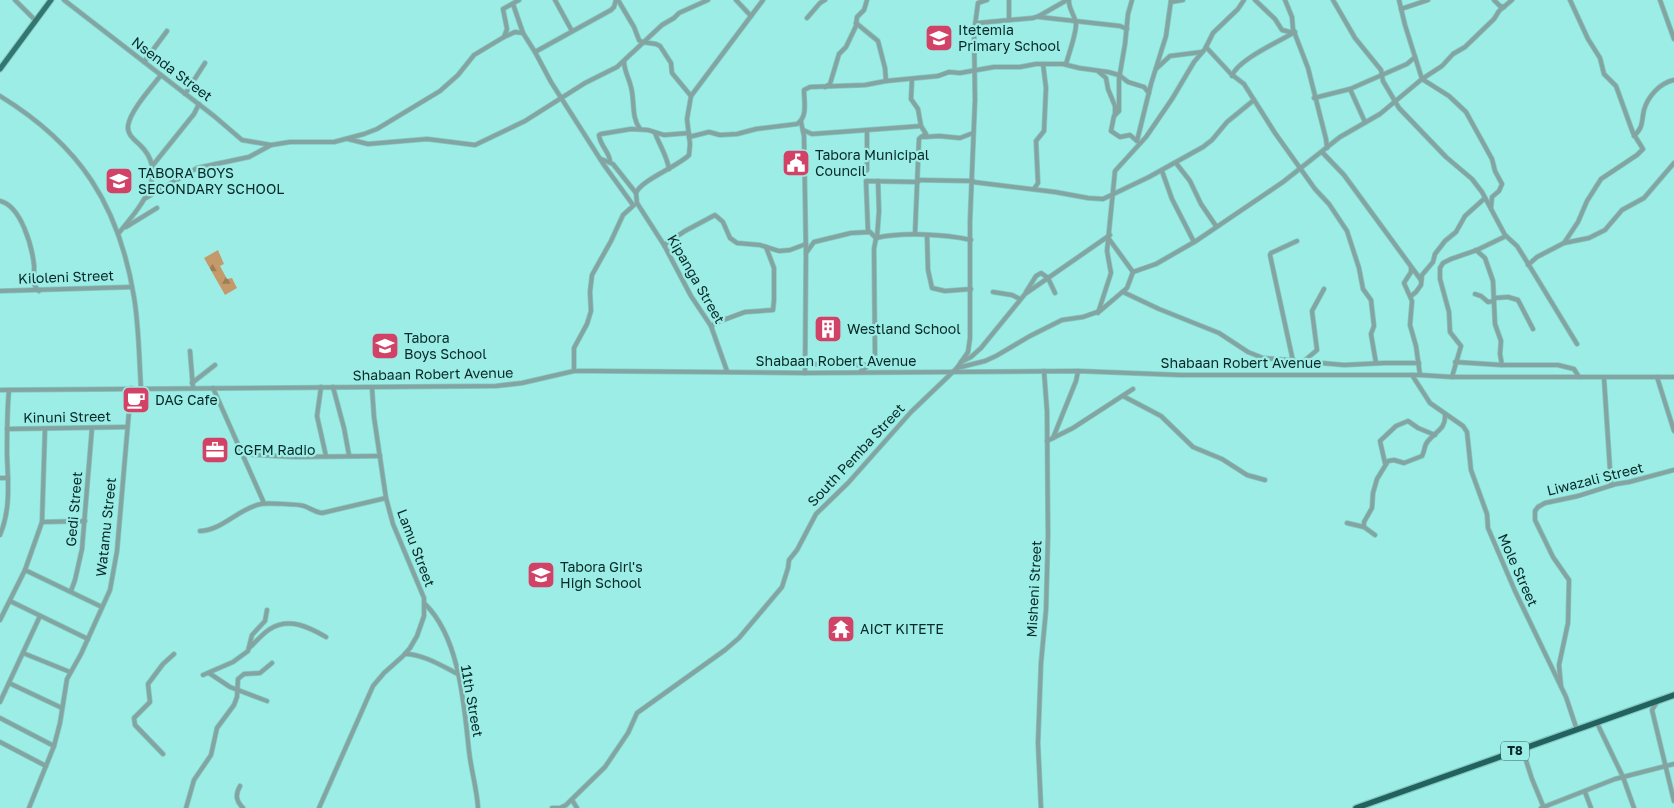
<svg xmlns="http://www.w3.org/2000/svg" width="1674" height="808" viewBox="0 0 1674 808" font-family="'Golos Text',sans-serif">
	<defs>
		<pattern id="forest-firs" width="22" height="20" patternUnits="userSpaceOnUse" patternTransform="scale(1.25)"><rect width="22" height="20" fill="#c59a6a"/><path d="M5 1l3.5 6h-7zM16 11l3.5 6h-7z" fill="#9e7e57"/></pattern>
	</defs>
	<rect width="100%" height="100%" fill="#9dede7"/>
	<polygon fill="url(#forest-firs)" points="218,250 224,264 220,266 227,279 232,278 237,288 225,295 204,258"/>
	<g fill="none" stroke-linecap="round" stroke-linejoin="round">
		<defs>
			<g id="minor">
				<polyline points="15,0 35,20"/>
				<polyline points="64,0 214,116 242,140 271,145"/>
				<polyline points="555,0 572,31"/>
				<polyline points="618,0 634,27 639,40 642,42 656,44 660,46 671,63 672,73 691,96"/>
				<polyline points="736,0 751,16"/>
				<polyline points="1132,0 1128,14 1125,44 1119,79 1119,111 1114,116 1111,131 1120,137 1130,135 1137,141"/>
				<polyline points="1255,0 1275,19 1282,30 1294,33"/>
				<polyline points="1285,0 1292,17 1293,29 1308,68 1326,139 1327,148"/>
				<polyline points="1333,0 1355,38 1381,70 1383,81 1399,108 1446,157 1472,179 1482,192 1505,235 1517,246 1524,257 1577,344"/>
				<polyline points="1399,0 1405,25 1422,79 1449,96 1466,112 1492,159 1495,171 1502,184 1499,191 1492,197 1491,208"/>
				<polyline points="1494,0 1500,6 1504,7"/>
				<polyline points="1660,0 1674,39"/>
				<polyline points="1171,2 1183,0"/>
				<polyline points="513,4 523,33 535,52 551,82 604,165 633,205"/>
				<polyline points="1401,9 1428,0"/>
				<polyline points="1039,17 1120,26 1127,29"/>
				<polyline points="807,18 820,3 825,0"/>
				<polyline points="1009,20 1009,0"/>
				<polyline points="856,23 878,41 885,68 886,81"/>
				<polyline points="975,25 978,3 987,0"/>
				<polyline points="504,37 515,32 523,33"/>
				<polyline points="1206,47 1231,74 1244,84 1275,133 1315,189 1329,204 1347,231 1359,268 1363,289 1371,300 1374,326 1371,334 1376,363"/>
				<polyline points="535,52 611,10 614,7 616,0"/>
				<path d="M624,61C624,71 629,78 631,87C635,102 631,117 640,129"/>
				<polyline points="144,62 167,31"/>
				<path d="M1066,64C1069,53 1076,35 1076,24C1075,15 1068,8 1069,0"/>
				<polyline points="1157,68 1170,56 1202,52"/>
				<polyline points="1099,72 1106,78 1108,89 1115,106 1115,115"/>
				<path d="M1232,76C1237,60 1280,41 1295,32"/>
				<polyline points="912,79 911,99 918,109 921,126 926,134 921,137 919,139 915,234"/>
				<polyline points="825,87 830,84 839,54 846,47 856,26 857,17 864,10 867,0"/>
				<polyline points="1350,89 1365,122"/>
				<polyline points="185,94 205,63"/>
				<path d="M0,96C80,145 119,205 134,297C139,327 139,358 141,388"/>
				<polyline points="1314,98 1350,89 1407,64 1415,57"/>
				<polyline points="801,122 804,136 806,253 805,373"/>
				<polyline points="803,130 812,134 921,126"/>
				<path d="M655,133C660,146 667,156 669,169"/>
				<path d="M1634,136C1644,126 1641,123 1644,110C1648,96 1660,83 1674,80"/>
				<path d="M689,137L709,132L720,135L737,134L756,129L797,124C808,117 804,102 804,90L810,87L865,85L886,81L938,76L949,72L960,73L994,67H1020L1036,64H1063L1079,68L1108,72L1119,75L1128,82L1144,87L1149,93"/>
				<polyline points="924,137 939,136 960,138 973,133"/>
				<polyline points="348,139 368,144 427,139 475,145 525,121 585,83 617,67 662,25 674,18 679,13 708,0"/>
				<polyline points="1137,141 1151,84 1166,36 1171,0"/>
				<polyline points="1322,152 1344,175 1421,280"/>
				<polyline points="601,159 613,164 636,193"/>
				<path d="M610,162C610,152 600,146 599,135L601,134L631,129L648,130L664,135L689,133"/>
				<polyline points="1176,163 1190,181 1201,204 1216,226"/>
				<polyline points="153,165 194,114 199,104"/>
				<polyline points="1162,171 1172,199 1194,242"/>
				<polyline points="852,173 864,172 867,170 867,130"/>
				<polyline points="918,180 973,181"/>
				<polyline points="973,182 1055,192 1088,198 1103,199 1149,177 1203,147 1212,140 1227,122 1254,100"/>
				<polyline points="1034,189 1038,183 1036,141 1044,131 1046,88 1043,64"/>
				<polyline points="146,198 197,168 249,157 271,145 290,142 334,142 364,134 377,129 440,91 458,75 474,55 504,37 507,29 503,9 519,0"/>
				<path d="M0,201C21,206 32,246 34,265C35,275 30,283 39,291"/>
				<polyline points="126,227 157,208"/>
				<polyline points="868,232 866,181 918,182"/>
				<path d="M118,234C138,209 171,175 140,145C135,140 127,135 128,126C130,111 151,88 161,75"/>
				<polyline points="927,235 928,270 932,288 945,291 971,289"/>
				<polyline points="877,238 879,211 878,181"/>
				<polyline points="1109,239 1133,272"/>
				<polyline points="1564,243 1578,222 1587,201 1601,179 1637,155 1643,149 1633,133 1616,86 1604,74 1600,58 1588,39 1570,0"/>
				<polyline points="664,245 685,231 715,215 723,222 730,238 737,243 760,245 779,251 790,250 806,244"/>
				<polyline points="1476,250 1485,258 1493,281 1495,324 1501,341 1500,354 1502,365"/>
				<path d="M806,253L814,242L851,233L870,232L876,238C902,232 945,234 971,240"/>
				<polyline points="1528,265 1537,257 1564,243 1589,238 1605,230 1622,210 1644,198 1674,163"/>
				<polyline points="1411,268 1411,272 1404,283 1412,301 1410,325 1416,346 1420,375"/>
				<polyline points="0,291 132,287"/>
				<polyline points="993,292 1012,295 1020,299"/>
				<polyline points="1026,292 1036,276 1041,273 1048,278 1055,293"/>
				<polyline points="1123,292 1159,309 1219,333 1248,352 1263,358 1344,365 1384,363 1419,363"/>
				<polyline points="1475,294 1481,296 1488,302 1494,301"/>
				<polyline points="1411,296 1416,292 1421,285 1422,275 1433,262 1435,254 1445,241 1456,232 1465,216 1485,198"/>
				<polyline points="1494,298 1508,297 1518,300 1533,329"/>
				<polyline points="1098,313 1111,273 1107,251 1115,171 1146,137 1172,99 1194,62 1205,49 1213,33 1238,9 1244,0"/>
				<polyline points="711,326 718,322 745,312 773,310 774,300 774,268 766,247"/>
				<polyline points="190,351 193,388"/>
				<polyline points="1293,361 1270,255 1271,253 1297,241"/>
				<polyline points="961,362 971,357 981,348 1025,294 1110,235"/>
				<polyline points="1303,362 1317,350 1312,311 1324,289"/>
				<polyline points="1455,362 1502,365 1558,365 1574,369 1579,377"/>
				<polyline points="805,364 868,365"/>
				<polyline points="957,368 985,361 996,356 1030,336 1062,320 1083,317 1100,311 1127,288 1133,272 1156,264 1196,241 1283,182 1340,137 1380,114 1422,79 1442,66 1453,54 1465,47 1494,19 1499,11 1512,0"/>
				<polyline points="574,371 574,348 587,324 591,311 590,292 592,275 611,241 623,215 634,205"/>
				<path d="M727,371L711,326L691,296L664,245L637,203L636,193C641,180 677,167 689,155L690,144L687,119L691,96L763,0"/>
				<polyline points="860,372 873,362 875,355 874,249 876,238"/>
				<polyline points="1412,375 1430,403 1463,426 1467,432 1471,470 1487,514 1488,528 1515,591 1566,697 1577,730"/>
				<polyline points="1452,377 1461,346 1450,332 1449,312 1440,279 1440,268 1443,263 1451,259 1477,250 1506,236"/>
				<polyline points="1657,377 1674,431"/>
				<polyline points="1604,378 1611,485"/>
				<polyline points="192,383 215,365"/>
				<polyline points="321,387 317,416 326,456"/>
				<polyline points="333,387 344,428 349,455"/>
				<polyline points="213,388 264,503"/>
				<polyline points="0,390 496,386 522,383 574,371 594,371 805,373 1078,371 1180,375 1420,375 1452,377 1674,377"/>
				<polyline points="1123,396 1161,416 1193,447 1222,459 1247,475 1265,480"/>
				<polyline points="7,429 126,427"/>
				<polyline points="1053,438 1076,381 1078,371"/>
				<polyline points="1047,441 1073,428 1133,389"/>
				<polyline points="243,454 295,457 380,456"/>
				<polyline points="1385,463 1380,441 1396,426 1408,421 1418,428 1435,435"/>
				<polyline points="0,478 8,478"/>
				<polyline points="42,522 85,521"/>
				<polyline points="1347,523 1364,527 1375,535"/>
				<path d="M1364,527V522L1372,508L1373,493L1377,479L1388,461L1394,460L1404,463L1422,456C1425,451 1424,445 1428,441C1436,431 1446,429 1445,415"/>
				<path d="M200,531C223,530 239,508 261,504C266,503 298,504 304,506C310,508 315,512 322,513L386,498"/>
				<path d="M0,535C11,509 8,482 7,454C7,432 7,411 9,390"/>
				<polyline points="25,570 102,607"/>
				<polyline points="71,591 75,580 82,549 92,428"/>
				<polyline points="10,601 88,639"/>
				<path d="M425,604C460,638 464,706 469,751C471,770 477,789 478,808"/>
				<polyline points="0,620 25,570 42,522 45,429"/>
				<path d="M249,648C256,642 262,634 270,629C289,617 309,627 326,637"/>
				<polyline points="23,653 70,672"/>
				<path d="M405,654C423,654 442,666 458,674"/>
				<polyline points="209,673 230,687 267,701"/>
				<polyline points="203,675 233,662 248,651 252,635 265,621 267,610"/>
				<polyline points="9,683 62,708"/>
				<polyline points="1561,686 1559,665 1568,623 1569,580 1553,557 1535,520 1535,511 1538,507 1545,503 1578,496 1616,484 1629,482 1674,470"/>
				<polyline points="0,702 40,616"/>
				<polyline points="1657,702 1652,710 1674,801"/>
				<polyline points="0,718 54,746 29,808"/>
				<polyline points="1597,723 1623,777 1634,808"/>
				<polyline points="0,742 46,766"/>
				<polyline points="54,746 60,723 67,679 81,654 110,590 117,551 131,388"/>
				<polyline points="1522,748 1532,779 1544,808"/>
				<polyline points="163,754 135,725 134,718 150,702 148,684 163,664 174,654"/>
				<path d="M240,786C235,795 236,801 243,808"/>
				<polyline points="1585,792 1591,808"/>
				<polyline points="572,800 577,808"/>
				<polyline points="186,808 194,780 211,755 217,728 234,705 237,697 238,679 244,674 260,673 272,663"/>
				<polyline points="319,808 373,686 384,673 403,656 410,648 417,636 424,616 424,598 393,524 386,498 374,417 372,388"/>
				<polyline points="552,808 560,808 566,805 605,767 628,733 637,713 725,650 739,638 782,587 788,568 789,560 797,550 816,514 848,483 911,412 957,368 968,352 970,338 970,221 975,100 974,27 978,23 1033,18 1039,16 1067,0"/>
				<polyline points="1041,808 1038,743 1041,663 1046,610 1048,536 1047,411 1044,371"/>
				<polyline points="1541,808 1615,779 1674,764"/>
			</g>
			<polyline id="major" points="0,69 51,0"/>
			<polyline id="highway" points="1356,808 1674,695"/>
		</defs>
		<use href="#minor" stroke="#82cac4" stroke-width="5.5"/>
		<use href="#major" stroke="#82cac4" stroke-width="7"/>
		<use href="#highway" stroke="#82cac4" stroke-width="8"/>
		<use href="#minor" stroke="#84a4a1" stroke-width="4"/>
		<use href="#major" stroke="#337570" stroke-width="5"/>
		<use href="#highway" stroke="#22615d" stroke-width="5.5"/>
	</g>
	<defs>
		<symbol id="school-square" viewBox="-11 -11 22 22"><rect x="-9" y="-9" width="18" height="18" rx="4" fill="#d24266" stroke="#9dede7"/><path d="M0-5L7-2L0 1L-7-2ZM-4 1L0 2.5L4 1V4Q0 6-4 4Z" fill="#fff"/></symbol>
		<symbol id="civic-square" viewBox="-11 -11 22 22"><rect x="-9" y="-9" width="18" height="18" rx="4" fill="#d24266" stroke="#9dede7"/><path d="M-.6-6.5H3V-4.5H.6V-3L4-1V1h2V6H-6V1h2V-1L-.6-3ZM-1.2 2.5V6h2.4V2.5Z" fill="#fff"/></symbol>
		<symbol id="building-square" viewBox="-11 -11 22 22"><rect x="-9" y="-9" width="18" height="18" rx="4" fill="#d24266" stroke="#9dede7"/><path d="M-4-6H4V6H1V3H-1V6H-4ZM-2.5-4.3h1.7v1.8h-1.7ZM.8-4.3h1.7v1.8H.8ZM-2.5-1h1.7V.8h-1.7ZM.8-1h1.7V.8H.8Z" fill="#fff"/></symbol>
		<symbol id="cafe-square" viewBox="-11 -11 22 22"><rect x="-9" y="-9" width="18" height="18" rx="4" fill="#d24266" stroke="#9dede7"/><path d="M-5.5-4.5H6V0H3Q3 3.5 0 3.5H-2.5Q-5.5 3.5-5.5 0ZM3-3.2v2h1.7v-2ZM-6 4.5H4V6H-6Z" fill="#fff"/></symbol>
		<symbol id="office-square" viewBox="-11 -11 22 22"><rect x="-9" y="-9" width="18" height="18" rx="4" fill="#d24266" stroke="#9dede7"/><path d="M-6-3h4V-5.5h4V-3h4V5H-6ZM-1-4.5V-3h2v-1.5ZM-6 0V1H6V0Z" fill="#fff"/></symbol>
		<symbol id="temple-square" viewBox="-11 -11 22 22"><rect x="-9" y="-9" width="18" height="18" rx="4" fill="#d24266" stroke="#9dede7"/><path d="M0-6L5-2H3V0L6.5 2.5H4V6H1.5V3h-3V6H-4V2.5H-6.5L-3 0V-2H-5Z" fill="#fff"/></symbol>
	</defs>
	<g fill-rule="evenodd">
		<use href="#school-square" x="923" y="22" width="32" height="32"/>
		<use href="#civic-square" x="780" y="147" width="32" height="32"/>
		<use href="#school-square" x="103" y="165" width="32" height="32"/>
		<use href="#building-square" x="812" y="313" width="32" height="32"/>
		<use href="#school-square" x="369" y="330" width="32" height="32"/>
		<use href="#cafe-square" x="120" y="384" width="32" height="32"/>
		<use href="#office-square" x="199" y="434" width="32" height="32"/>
		<use href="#school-square" x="525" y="559" width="32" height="32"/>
		<use href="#temple-square" x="825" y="613" width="32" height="32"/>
	</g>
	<g text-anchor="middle" stroke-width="4.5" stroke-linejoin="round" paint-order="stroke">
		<rect fill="#9dede7" stroke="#336461" stroke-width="1" x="1501" y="741.5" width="28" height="19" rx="4"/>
		<g font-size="12" font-weight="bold" fill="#062927">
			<text x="1515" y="755">T8</text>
		</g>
		<g font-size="14" fill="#062927" stroke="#9dede7" text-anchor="start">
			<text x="958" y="35">Itetemia<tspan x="958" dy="16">Primary School</tspan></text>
			<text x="815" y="160">Tabora Municipal<tspan x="815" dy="16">Council</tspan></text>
			<text x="138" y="178">TABORA BOYS<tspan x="138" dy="16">SECONDARY SCHOOL</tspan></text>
			<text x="847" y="334">Westland School</text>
			<text x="404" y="343">Tabora<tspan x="404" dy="16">Boys School</tspan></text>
			<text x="155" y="405">DAG Cafe</text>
			<text x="234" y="455">CGFM Radio</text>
			<text x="560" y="572">Tabora Girl's<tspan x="560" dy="16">High School</tspan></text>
			<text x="860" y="634">AICT KITETE</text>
		</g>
		<g font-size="14" fill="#062927" stroke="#9dede7">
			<text transform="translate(172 69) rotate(37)" y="5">Nsenda Street</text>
			<text transform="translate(66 277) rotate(-2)" y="5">Kiloleni Street</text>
			<text transform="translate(696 279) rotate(60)" y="5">Kipanga Street</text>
			<text x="836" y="366">Shabaan Robert Avenue</text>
			<text x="1241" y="368">Shabaan Robert Avenue</text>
			<text transform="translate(433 374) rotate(-1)" y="5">Shabaan Robert Avenue</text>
			<text transform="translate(67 417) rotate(-1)" y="5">Kinuni Street</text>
			<text transform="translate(856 455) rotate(-47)" y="5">South Pemba Street</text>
			<text transform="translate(1595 479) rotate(-14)" y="5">Liwazali Street</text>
			<text transform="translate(74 509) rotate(-85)" y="5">Gedi Street</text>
			<text transform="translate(106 527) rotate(-84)" y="5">Watamu Street</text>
			<text transform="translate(416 548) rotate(69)" y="5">Lamu Street</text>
			<text transform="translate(1518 570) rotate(66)" y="5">Mole Street</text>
			<text transform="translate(1034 589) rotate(-87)" y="5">Misheni Street</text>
			<text transform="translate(472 701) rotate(80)" y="5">11th Street</text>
		</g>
	</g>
</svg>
